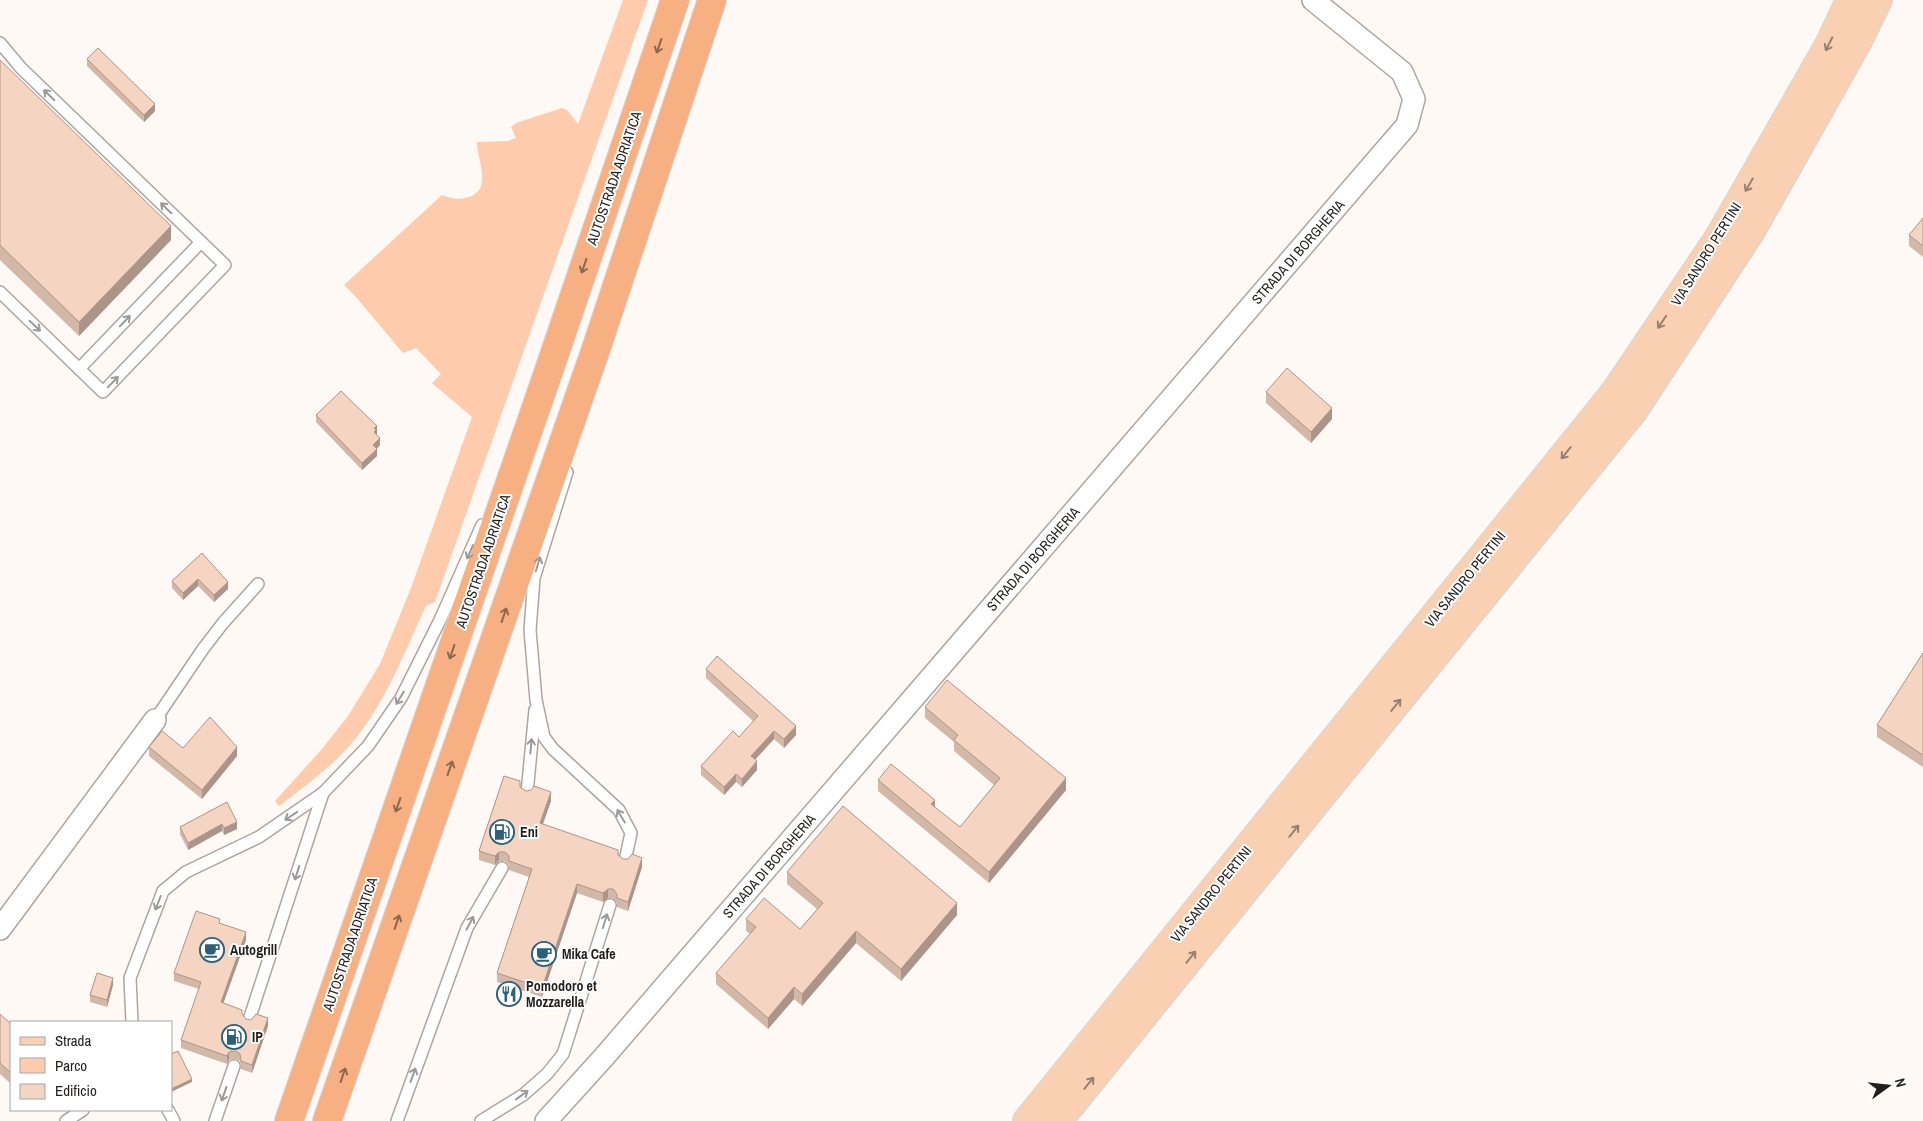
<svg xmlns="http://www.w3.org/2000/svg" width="1923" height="1121" viewBox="0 0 1923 1121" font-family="'Archivo Narrow',sans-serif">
	<rect width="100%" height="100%" fill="#fff9f6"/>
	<path fill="#feccac" d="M623,0H648L435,602L426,606C404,653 385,705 351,744C330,768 304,787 279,806L275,801L322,749L348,716L380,664L411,588L472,417L432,383L441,374L416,348L403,353L356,297L344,285L442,195C451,199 460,200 469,197C493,189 477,160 477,142L508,141L516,138L511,127L516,123L562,108L567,110L578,124Z"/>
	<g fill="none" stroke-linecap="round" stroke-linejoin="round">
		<defs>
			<g id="service">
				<polyline points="0,43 21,68 225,265 103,392 0,292"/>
				<polyline points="79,369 201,242"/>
				<polyline points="567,472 534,578 530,630 536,700 544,737 553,749 619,810 631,833 625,861"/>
				<polyline points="155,720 203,649 223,623 258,584"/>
				<polyline points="527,793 535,710"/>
				<polyline points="249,1020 323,793"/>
				<polyline points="132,1022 130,978 163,891 186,872 259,837 323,793 368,746 401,698 440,620 482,525"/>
				<polyline points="168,1110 174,1121"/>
				<polyline points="66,1121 83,1110"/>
				<polyline points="215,1121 234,1066"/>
				<polyline points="397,1121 467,928 502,868"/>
				<polyline points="481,1121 523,1095 547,1074 563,1054 610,905"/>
			</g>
			<g id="minor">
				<polyline points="0,929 155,720"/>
				<polyline points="546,1121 604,1057 1407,125 1414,99 1402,72 1313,0"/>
			</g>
			<g id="primary">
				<polyline points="1027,1121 1615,392 1718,239 1829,45 1850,0"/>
				<polyline points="1058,1121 1634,410 1751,231 1857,43 1878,0"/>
			</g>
			<g id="motorway">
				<polyline points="289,1121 546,379 675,0"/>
				<polyline points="327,1121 596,349 712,0"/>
			</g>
		</defs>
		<use href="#service" stroke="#aea5a0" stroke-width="14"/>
		<use href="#minor" stroke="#aea5a0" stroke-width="24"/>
		<use href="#primary" stroke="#d7d6d6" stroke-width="30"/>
		<use href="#motorway" stroke="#d7d6d6" stroke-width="30"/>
		<use href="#service" stroke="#fff" stroke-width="11"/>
		<use href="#minor" stroke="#fff" stroke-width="21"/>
		<use href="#primary" stroke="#fad0b3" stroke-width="28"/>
		<use href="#motorway" stroke="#f7b081" stroke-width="28"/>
	</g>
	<g fill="#d3b7a7">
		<polygon points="87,59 155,111 144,122 87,66"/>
		<polygon points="0,60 171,240 79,336 0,260"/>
		<polygon points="1923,218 1923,257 1909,246 1909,235"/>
		<polygon points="1266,392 1332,419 1311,443 1266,403"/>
		<polygon points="316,415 377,433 376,434 380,445 377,449 377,456 362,470 316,422"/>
		<polygon points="202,553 228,589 214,602 198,586 183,600 172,588 172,581"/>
		<polygon points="1923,653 1923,767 1877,737 1877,725"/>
		<polygon points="706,669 796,735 784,748 774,739 755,760 757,770 742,787 736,782 724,795 701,775 701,766 739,737 753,721 706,678"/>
		<polygon points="925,707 1066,790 989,883 878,791 878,780 960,827 994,785 954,751 954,742 925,718"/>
		<polygon points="149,747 237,756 202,799 149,756"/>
		<polygon points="520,787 526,791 551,801 543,824 618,855 623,859 642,867 628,911 617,907 617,903 613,898 608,898 603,902 577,893 542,997 497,982 497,973 529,877 509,870 509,865 505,861 499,861 495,865 479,860 479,851"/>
		<polygon points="227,802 237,829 224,835 222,831 188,850 180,834 180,827"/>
		<polygon points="787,872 957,915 901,981 856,943 802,1006 794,999 768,1029 716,984 716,973 750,934 746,931 746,919 800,929 817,909 787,884"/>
		<polygon points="220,923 246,940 223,1003 242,1014 246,1019 268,1026 252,1073 241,1069 240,1061 236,1059 229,1060 227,1064 181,1048 181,1040 199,989 174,981 174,973"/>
		<polygon points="113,985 107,1007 90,1002 90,995"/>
		<polygon points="0,1014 11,1024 10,1083 0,1074"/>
	</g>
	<g fill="#ac9588">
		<polygon points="155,104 155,111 144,122 144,115"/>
		<polygon points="171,226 171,240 79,336 79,322"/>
		<polygon points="1332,408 1332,419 1311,443 1311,432"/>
		<polygon points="377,426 377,433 376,437 374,428"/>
		<polygon points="380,438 380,445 373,452 373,445"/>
		<polygon points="377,449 377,456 362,470 362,463"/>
		<polygon points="198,579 198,586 183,600 183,593"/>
		<polygon points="228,582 228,589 214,602 214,595"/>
		<polygon points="796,726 796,735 784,748 784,739"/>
		<polygon points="774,731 774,739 751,764 751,756"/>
		<polygon points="237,747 237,756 202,799 202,790"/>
		<polygon points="757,761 757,770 742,787 742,779"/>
		<polygon points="736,774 736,782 724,795 724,787"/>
		<polygon points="1066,778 1066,790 989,883 989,872"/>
		<polygon points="551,792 551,801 540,832 540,823"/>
		<polygon points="935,800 935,811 931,804"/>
		<polygon points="237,822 237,829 224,835 224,828"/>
		<polygon points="222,824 222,831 188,850 188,843"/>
		<polygon points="499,852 499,861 495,865 495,856"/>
		<polygon points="642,858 642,867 628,911 628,902"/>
		<polygon points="577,884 577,893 542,997 542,988"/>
		<polygon points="608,889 608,898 603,902 603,893"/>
		<polygon points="957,903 957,915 901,981 901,969"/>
		<polygon points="856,931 856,943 802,1006 802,994"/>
		<polygon points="246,932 246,940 221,1010 221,1002"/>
		<polygon points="113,978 113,985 107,1007 107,1000"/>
		<polygon points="794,987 794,999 768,1029 768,1018"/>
		<polygon points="268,1018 268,1026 252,1073 252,1065"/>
		<polygon points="229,1052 229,1060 227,1064 227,1056"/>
		<polygon points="11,1071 11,1082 10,1083 10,1072"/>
		<polygon points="192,1079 192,1082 171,1092 171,1089"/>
	</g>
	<g fill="#f5d5c2" stroke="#ac9588">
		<polygon points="98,48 155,104 144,115 87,59"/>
		<polygon points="0,60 171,226 79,322 0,245"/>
		<polygon points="1923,218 1923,246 1909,235"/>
		<polygon points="1287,368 1332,408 1311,432 1266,392"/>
		<polygon points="341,391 377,426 374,428 376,430 374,432 380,438 373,445 377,449 362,463 316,415"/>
		<polygon points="202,553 228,582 214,595 198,579 183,593 172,581"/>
		<polygon points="1923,653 1923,755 1877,725"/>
		<polygon points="717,656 796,726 784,739 774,731 751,756 757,761 742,779 736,774 724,787 701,766 733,731 739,737 758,716 706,669"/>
		<polygon points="947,680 1066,778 989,872 878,780 891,764 935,800 931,804 960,827 1000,778 954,740 958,735 925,707"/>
		<polygon points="210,717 237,747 202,790 149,747 162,731 183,748"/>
		<polygon points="504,776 520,781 520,787 526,791 531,790 534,786 551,792 540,823 618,850 618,855 623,859 628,859 632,854 642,858 628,902 617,898 617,894 613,889 608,889 603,893 577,884 542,988 497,973 532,869 509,861 509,856 505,852 499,852 495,856 479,851"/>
		<polygon points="227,802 237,822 224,828 222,824 188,843 180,827"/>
		<polygon points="843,806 957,903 901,969 856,931 802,994 794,987 768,1018 716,973 756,927 746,919 764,898 800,929 823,903 787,872"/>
		<polygon points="196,911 220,919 219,923 246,932 221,1002 242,1010 242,1014 246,1019 251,1020 256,1014 268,1018 252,1065 241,1061 240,1054 236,1051 229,1052 227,1056 181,1040 201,982 174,973"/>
		<polygon points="97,973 113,978 107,1000 90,995"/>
		<polygon points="0,1014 11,1024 11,1071 10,1072 0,1063"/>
		<polygon points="178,1051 192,1079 171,1089 171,1054"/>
	</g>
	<defs><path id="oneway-shaft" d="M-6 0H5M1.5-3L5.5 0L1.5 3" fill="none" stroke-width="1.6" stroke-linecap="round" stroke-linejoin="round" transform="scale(1.25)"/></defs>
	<g stroke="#98806f">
		<use href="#oneway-shaft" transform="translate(1829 44) rotate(117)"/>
		<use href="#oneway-shaft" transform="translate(1749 185) rotate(120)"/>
		<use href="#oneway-shaft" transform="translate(1662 322) rotate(124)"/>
		<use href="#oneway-shaft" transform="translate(1566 453) rotate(129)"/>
		<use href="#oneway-shaft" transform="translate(1396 705) rotate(-51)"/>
		<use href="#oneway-shaft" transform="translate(1294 831) rotate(-51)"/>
		<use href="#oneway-shaft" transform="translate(1191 957) rotate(-51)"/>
		<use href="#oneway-shaft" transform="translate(1089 1083) rotate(-51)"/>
	</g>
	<g stroke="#8c674e">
		<use href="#oneway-shaft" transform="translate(659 46) rotate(109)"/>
		<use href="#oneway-shaft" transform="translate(584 266) rotate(109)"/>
		<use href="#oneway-shaft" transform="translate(504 615) rotate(-71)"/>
		<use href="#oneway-shaft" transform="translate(452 652) rotate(109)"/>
		<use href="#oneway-shaft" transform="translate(450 768) rotate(-71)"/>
		<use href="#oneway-shaft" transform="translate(398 805) rotate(109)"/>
		<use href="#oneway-shaft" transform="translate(397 922) rotate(-71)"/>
		<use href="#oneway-shaft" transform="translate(343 1075) rotate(-71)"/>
	</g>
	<g stroke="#9b9a99">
		<use href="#oneway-shaft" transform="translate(49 95) rotate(-136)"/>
		<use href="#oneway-shaft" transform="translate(166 208) rotate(-136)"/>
		<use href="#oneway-shaft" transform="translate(125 321) rotate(-46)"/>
		<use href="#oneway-shaft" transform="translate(35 326) rotate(44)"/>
		<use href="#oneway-shaft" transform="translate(113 382) rotate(-46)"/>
		<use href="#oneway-shaft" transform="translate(470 552) rotate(114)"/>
		<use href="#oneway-shaft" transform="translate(538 564) rotate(-73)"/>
		<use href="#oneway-shaft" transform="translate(400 698) rotate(121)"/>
		<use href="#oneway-shaft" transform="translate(531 746) rotate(-85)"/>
		<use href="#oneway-shaft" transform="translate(291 816) rotate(146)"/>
		<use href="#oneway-shaft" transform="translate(621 816) rotate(-121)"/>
		<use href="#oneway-shaft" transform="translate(297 873) rotate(108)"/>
		<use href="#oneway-shaft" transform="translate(158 903) rotate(111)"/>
		<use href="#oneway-shaft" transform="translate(605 921) rotate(-73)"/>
		<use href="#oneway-shaft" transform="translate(470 923) rotate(-62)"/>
		<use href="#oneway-shaft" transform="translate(413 1075) rotate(-70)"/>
		<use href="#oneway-shaft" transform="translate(224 1094) rotate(109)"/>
		<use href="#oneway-shaft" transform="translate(522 1095) rotate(-36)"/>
	</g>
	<defs>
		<symbol id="fuel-ring" viewBox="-11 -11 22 22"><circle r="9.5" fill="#fff" stroke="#2b607c" stroke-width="1.5"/><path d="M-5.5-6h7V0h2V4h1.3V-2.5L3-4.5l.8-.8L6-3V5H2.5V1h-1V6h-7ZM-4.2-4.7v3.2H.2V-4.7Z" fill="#2b607c"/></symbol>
		<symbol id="cafe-ring" viewBox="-11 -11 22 22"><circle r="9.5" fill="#fff" stroke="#2b607c" stroke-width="1.5"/><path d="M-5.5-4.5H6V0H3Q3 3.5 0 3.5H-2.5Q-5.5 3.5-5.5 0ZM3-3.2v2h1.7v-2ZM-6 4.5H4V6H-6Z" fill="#2b607c"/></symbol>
		<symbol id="restaurant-ring" viewBox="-11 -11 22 22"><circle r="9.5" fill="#fff" stroke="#2b607c" stroke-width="1.5"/><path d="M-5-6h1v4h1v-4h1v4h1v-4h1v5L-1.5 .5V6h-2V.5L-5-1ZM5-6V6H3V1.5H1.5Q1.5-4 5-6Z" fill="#2b607c"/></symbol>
	</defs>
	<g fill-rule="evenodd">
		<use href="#fuel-ring" x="488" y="818" width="28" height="28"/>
		<use href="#cafe-ring" x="198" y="936" width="28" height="28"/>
		<use href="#cafe-ring" x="530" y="940" width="28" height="28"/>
		<use href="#restaurant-ring" x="495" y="980" width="28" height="28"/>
		<use href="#fuel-ring" x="220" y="1023" width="28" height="28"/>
	</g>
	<g text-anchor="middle" stroke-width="4" stroke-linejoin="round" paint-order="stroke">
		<g font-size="14" fill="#211e1c" stroke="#fff">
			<text transform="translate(614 178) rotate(-71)" y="5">AUTOSTRADA ADRIATICA</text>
			<text transform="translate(1298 252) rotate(-49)" y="5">STRADA DI BORGHERIA</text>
			<text transform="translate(1706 254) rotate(-58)" y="5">VIA SANDRO PERTINI</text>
			<text transform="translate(1033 559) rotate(-49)" y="5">STRADA DI BORGHERIA</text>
			<text transform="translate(483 561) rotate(-71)" y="5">AUTOSTRADA ADRIATICA</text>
			<text transform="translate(1465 579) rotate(-51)" y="5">VIA SANDRO PERTINI</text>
			<text transform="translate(769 866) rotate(-49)" y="5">STRADA DI BORGHERIA</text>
			<text transform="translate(1211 894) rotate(-51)" y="5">VIA SANDRO PERTINI</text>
			<text transform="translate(350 944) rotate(-71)" y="5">AUTOSTRADA ADRIATICA</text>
		</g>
		<g font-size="14" font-weight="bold" fill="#211e1c" stroke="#fff" text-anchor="start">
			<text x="520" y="837">Eni</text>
			<text x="230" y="955">Autogrill</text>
			<text x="562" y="959">Mika Cafe</text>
			<text x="526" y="991">Pomodoro et<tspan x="526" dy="16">Mozzarella</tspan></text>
			<text x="252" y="1042">IP</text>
		</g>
	</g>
	<rect x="10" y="1021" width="162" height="90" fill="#ffffff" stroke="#a6a5a4"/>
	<rect x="20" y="1037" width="25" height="8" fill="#fad0b3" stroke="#a6a5a4"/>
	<text x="55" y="1046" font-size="15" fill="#211e1c">Strada</text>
	<rect x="20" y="1058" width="25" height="15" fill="#feccac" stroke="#a6a5a4"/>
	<text x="55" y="1071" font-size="15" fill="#211e1c">Parco</text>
	<rect x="20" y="1084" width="25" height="15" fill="#f5d5c2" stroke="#a6a5a4"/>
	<text x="55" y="1096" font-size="15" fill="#211e1c">Edificio</text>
	<g transform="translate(1888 1086) rotate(75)" stroke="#ffffff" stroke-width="4" paint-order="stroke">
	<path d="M0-4L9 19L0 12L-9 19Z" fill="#211e1c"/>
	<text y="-8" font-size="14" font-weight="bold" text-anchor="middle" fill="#211e1c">N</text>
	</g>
</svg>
